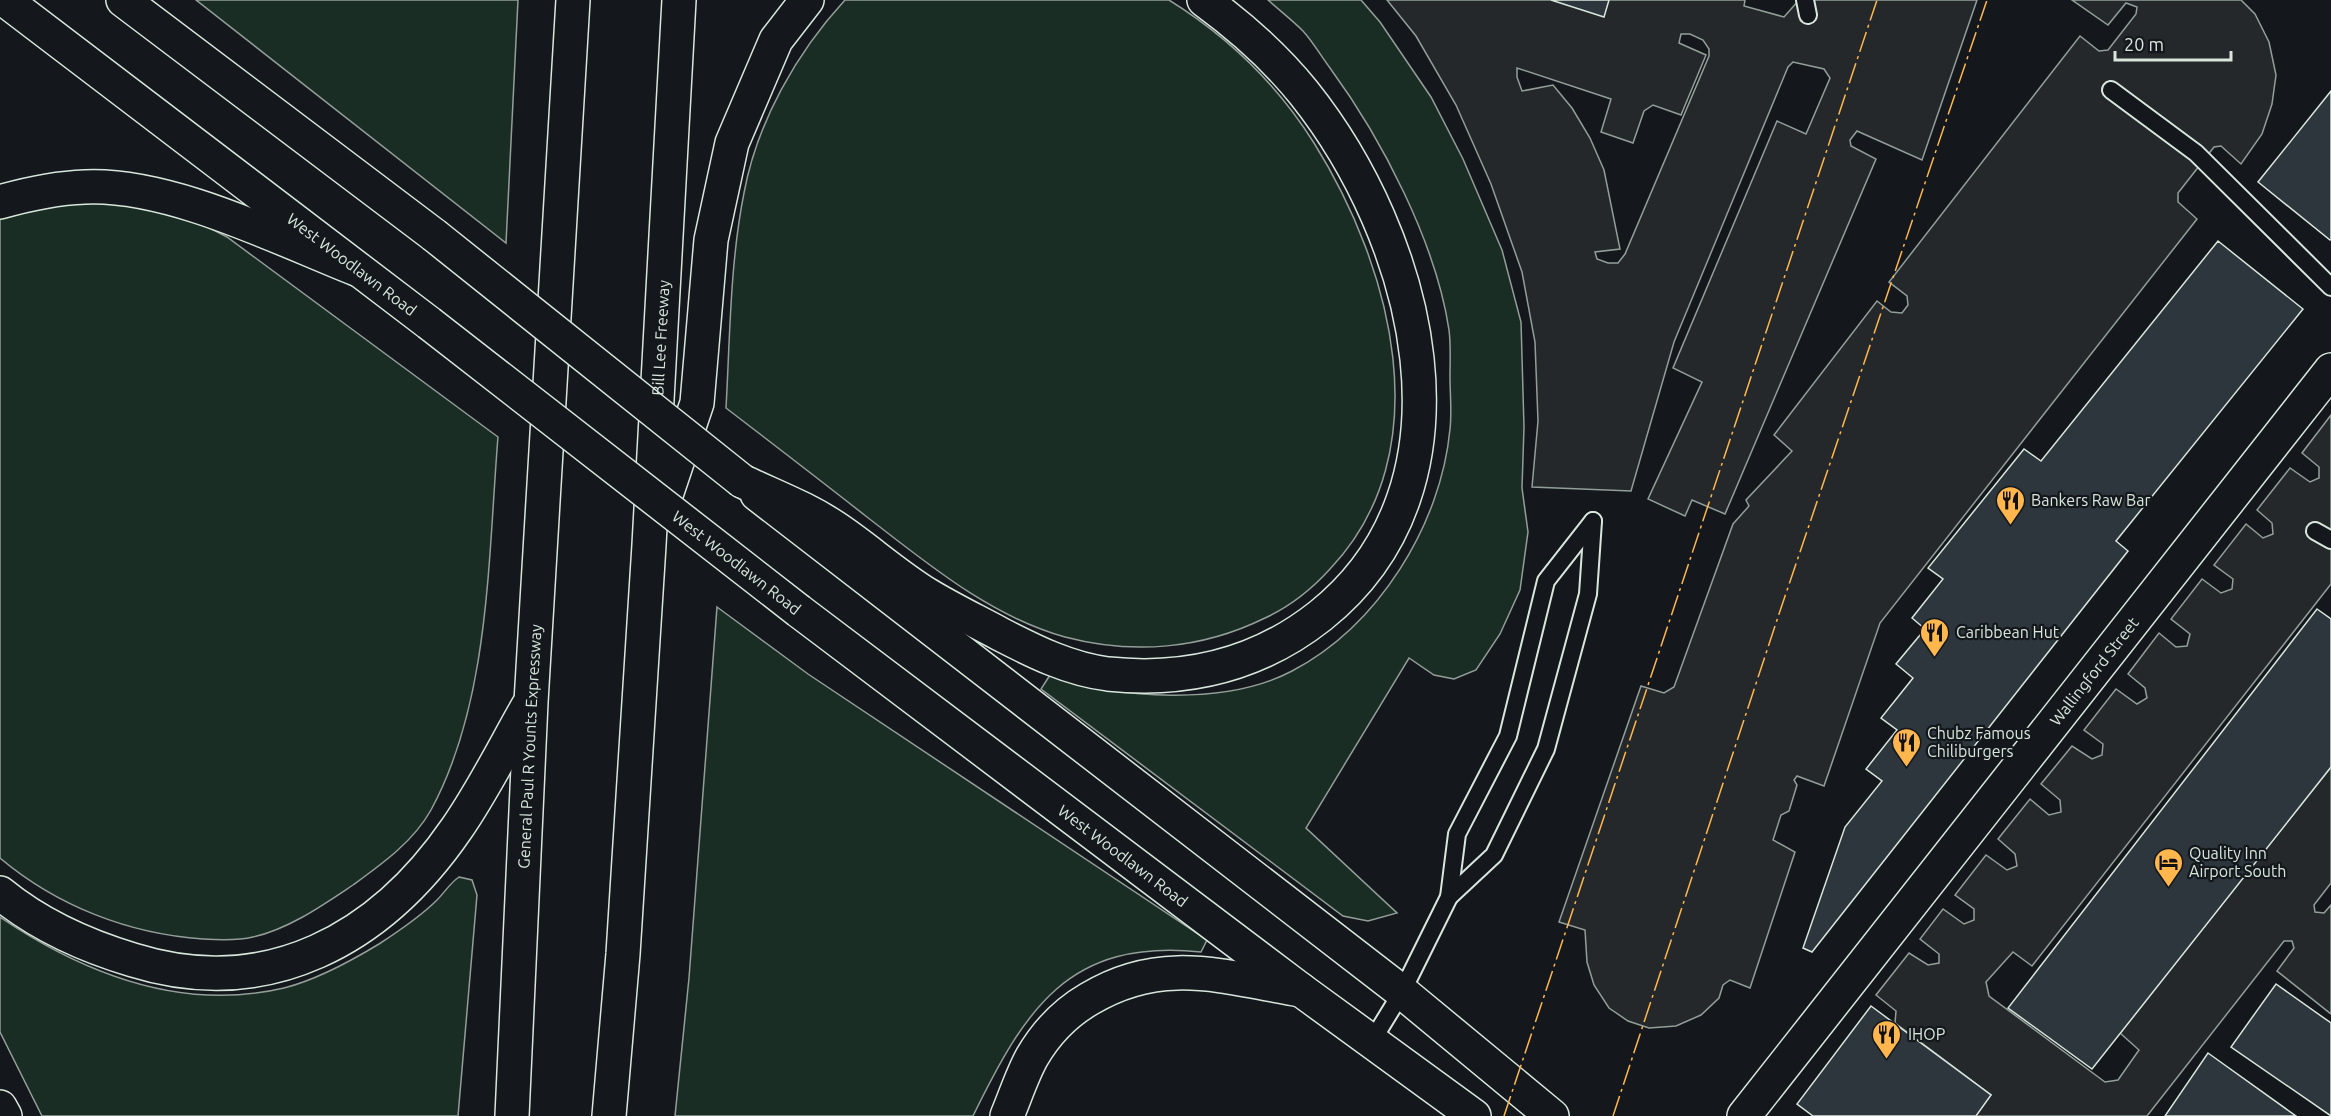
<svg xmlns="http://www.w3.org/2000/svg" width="2331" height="1116" viewBox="0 0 2331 1116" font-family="Ubuntu,sans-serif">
	<rect width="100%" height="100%" fill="#14181c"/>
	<g fill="#1a2d24" stroke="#939e99" stroke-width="1.5">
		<polygon points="196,0 518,0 506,243"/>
		<path d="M845,0H1169C1227,36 1277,84 1314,143C1391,266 1442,451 1330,569C1311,590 1291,606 1265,618C1202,649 1133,655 1065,637C990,616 928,564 867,517C820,480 773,444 726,408C730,337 730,263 744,193C757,122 797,52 845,0Z"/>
		<path d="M1268,0H1361L1380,22L1431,97L1463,159L1502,250L1521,322L1524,427L1522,488L1528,532L1520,590L1500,634L1476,670L1454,679L1434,675L1409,658L1306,828L1397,913L1368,921L1343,916L1041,689L1050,675C1118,699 1226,706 1292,671C1378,626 1441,525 1450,429C1452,412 1450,394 1450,377C1450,362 1451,345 1449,330C1436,243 1382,139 1330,68C1321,56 1313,42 1303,31C1292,20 1279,10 1268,0Z"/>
		<path d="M116,201L198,222L227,237L498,437C488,558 490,701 431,810C413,842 382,864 353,885C323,905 289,929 253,937C237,941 219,940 203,939C129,934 57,906 0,858V214L37,203Z"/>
		<path d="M717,607L808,674L1207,940L1201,952C1068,938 1025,1010 973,1116H675L689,978Z"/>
		<path d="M459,877L472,880L477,895L458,1116H42L0,1032V917C83,973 182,1012 284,988C316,980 351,961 379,944C399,931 420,917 437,900C445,892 450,883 459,877Z"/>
	</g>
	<g fill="#24282b" stroke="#939e99" stroke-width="1.5" fill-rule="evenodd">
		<path d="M1387,0H1745L1744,6L1784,17L1799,0H1977L1922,160L1857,131L1850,140L1851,146L1876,159L1725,514L1692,500L1685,516L1648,499L1702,382L1673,368L1777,121L1806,134L1830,78L1824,69L1793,62L1788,67L1674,342L1631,491L1532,487L1538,421L1535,342L1522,272L1491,184L1456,105L1416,36ZM1681,34H1690L1703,40L1709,49V56L1625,254L1618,263H1608L1597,259L1595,252L1620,249L1604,170L1590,138L1572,108L1553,85L1522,91L1517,77V68L1611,99L1601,132L1633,143L1644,111L1653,105L1681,115L1706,55L1679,43Z"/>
		<polygon points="2072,0 2241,0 2255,14 2269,42 2276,75 2272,104 2262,134 2241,164 2221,146 2214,147 2178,193 2178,202 2197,219 1880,623 1824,786 1797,776 1794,780 1797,785 1789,811 1781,815 1773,840 1795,852 1750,988 1730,980 1723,985 1719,998 1701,1015 1676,1026 1649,1028 1628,1021 1609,1008 1594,985 1587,962 1585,930 1559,922 1641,686 1664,693 1674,687 1733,524 1749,506 1746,500 1792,451 1774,435 1877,301 1891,312 1902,313 1908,305 1907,296 1889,282 2080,36 2099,51 2108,50 2136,14 2137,7 2126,3 2108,25"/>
		<polygon points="2331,415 2331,584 2032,966 2013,952 1986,982 1989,996 2105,1082 2118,1080 2139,1050 2120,1033 2331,767 2331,883 2314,905 2315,912 2324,913 2331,905 2331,1014 2277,971 2294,948 2292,941 2284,941 2147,1116 1975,1116 1991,1095 1895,1023 1896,1011 1876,995 1909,953 1928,965 1939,963 1939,954 1920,939 1943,909 1964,924 1974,920 1974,909 1955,895 1986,855 2007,870 2017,866 2015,854 1998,839 2030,799 2049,815 2061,812 2060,800 2041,784 2072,746 2092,759 2102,755 2103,744 2084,730 2116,689 2137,704 2147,698 2145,688 2128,674 2159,633 2176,647 2187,646 2190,634 2171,619 2202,579 2221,593 2232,589 2233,579 2214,565 2246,524 2263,538 2273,534 2272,523 2257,510 2290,468 2310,482 2319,478 2319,467 2302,453"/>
	</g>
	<g fill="#2c363c" stroke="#d8e6dc" stroke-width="1.5">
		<polygon points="1551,0 1609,0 1604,17"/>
		<polygon points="2331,91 2331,239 2330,240 2258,182"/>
		<polygon points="2218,241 2303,309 2116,541 2128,551 1812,952 1803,948 1845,827 1882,781 1866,769 1897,730 1881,718 1913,678 1896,664 1925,629 1912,618 1943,579 1928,568 2024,449 2041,461"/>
		<polygon points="2317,609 2331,619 2331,767 2092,1069 2008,1008"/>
		<polygon points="2276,984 2331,1023 2331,1116 2231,1047"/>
		<polygon points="1871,1006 1991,1095 1976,1116 1813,1116 1797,1104"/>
		<polygon points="2208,1053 2296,1116 2165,1116"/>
	</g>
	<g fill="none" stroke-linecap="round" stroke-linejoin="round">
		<defs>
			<g id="service">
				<polyline points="1805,0 1808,15"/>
				<polyline points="2111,90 2196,153 2331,287"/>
				<polyline points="2315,531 2331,540"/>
				<polyline points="1449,897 1494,855 1546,749 1588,594 1593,521"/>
				<polyline points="1372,1041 1402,992 1449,897 1457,834 1508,736 1546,581 1593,521"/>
			</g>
			<g id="minor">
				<path id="s1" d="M1744,1116L2331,370"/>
			</g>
			<g id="primary">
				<path id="s2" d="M5,0L429,323"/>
				<polyline points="757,494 1402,992 1552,1116"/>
				<path id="s3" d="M799,611L1301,990L1474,1116"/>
			</g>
			<polyline id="trunk" points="123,0 434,235"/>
			<g id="motorway">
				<path d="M0,202C28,194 56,188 85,187C169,183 278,238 356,269"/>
				<path d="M742,481C773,496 806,508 834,527C866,548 895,575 928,595C951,609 976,621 1000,634C1035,652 1069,669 1108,674C1186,682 1258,665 1320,616C1486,484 1418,236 1304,93C1275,57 1241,27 1204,0"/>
				<polyline points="662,507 697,403 711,240 732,143 776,40 807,0"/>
				<path d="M0,893C39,925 86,946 133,960C268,1002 381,939 457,828C484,789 505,746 528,706"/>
				<polyline points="0,1107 5,1116"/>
				<path id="s4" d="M512,1116L531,702L573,0"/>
				<path id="s5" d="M609,1116L623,954L649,545L679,0"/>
				<path d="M1007,1116C1015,1097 1022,1075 1032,1057C1046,1033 1065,1013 1089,999C1162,955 1223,977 1301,990"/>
			</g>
		</defs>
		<use href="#service" stroke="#d8e6dc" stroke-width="20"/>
		<use href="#minor" stroke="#d8e6dc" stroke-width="36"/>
		<use href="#primary" stroke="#d8e6dc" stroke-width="36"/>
		<use href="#trunk" stroke="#d8e6dc" stroke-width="36"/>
		<use href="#motorway" stroke="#d8e6dc" stroke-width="36"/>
		<use href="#service" stroke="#14181c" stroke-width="16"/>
		<use href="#minor" stroke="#14181c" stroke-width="33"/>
		<use href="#primary" stroke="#14181c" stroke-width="33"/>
		<use href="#trunk" stroke="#14181c" stroke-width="33"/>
		<use href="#motorway" stroke="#14181c" stroke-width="33"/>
		<defs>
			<g id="primary-bridge">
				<path id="s6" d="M429,323L799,611"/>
			</g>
			<polyline id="trunk-bridge" points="434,235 742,481"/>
		</defs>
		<use href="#primary-bridge" stroke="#d8e6dc" stroke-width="36" stroke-linecap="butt"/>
		<use href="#trunk-bridge" stroke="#d8e6dc" stroke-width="36" stroke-linecap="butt"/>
		<use href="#primary-bridge" stroke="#14181c" stroke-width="33"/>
		<use href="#trunk-bridge" stroke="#14181c" stroke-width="33"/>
		<g stroke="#ffb74d" stroke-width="1.5" stroke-dasharray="21 4.5 3 4.5" stroke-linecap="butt">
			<polyline points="1504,1116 1877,0"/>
			<polyline points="1613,1116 1779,614 1987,0"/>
		</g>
	</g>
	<defs>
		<symbol id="restaurant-pin" viewBox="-11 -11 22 30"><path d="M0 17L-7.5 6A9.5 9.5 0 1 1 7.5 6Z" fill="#ffb74d" stroke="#14181c"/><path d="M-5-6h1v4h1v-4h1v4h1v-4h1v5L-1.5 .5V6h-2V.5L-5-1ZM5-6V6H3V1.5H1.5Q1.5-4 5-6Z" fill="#111"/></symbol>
		<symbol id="hotel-pin" viewBox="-11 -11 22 30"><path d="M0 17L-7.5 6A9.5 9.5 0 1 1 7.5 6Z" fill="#ffb74d" stroke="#14181c"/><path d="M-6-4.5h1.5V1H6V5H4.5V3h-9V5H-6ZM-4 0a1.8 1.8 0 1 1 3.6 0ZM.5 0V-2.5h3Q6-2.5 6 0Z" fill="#111"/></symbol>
	</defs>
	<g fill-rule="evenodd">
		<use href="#restaurant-pin" x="1994" y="484" width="33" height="45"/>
		<use href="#restaurant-pin" x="1918" y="616" width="33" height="45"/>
		<use href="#restaurant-pin" x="1890" y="726" width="33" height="45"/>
		<use href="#hotel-pin" x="2152" y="846" width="33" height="45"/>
		<use href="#restaurant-pin" x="1870" y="1018" width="33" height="45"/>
	</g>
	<g text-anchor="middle" stroke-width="4.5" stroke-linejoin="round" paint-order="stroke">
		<g font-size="16" fill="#d8e6dc" stroke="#14181c">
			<text dy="6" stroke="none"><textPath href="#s2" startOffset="436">West Woodlawn Road</textPath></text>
			<text dy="6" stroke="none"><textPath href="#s5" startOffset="780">Bill Lee Freeway</textPath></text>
			<text dy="6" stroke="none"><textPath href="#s6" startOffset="390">West Woodlawn Road</textPath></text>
			<text dy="6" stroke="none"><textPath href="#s1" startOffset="566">Wallingford Street</textPath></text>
			<text dy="6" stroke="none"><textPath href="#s4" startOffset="370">General Paul R Younts Expressway</textPath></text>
			<text dy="6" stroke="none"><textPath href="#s3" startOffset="406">West Woodlawn Road</textPath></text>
		</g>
		<g font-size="16" fill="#d8e6dc" stroke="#14181c" text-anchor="start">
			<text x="2031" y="506">Bankers Raw Bar</text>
			<text x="1956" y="638">Caribbean Hut</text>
			<text x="1927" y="739">Chubz Famous<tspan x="1927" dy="18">Chiliburgers</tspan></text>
			<text x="2189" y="859">Quality Inn<tspan x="2189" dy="18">Airport South</tspan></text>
			<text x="1908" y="1040">IHOP</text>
		</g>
	</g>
	<path d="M2115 51v9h116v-9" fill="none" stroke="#d8e6dc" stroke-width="3"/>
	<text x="2124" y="51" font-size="18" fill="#d8e6dc" stroke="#14181c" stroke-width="4.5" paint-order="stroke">20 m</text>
</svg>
